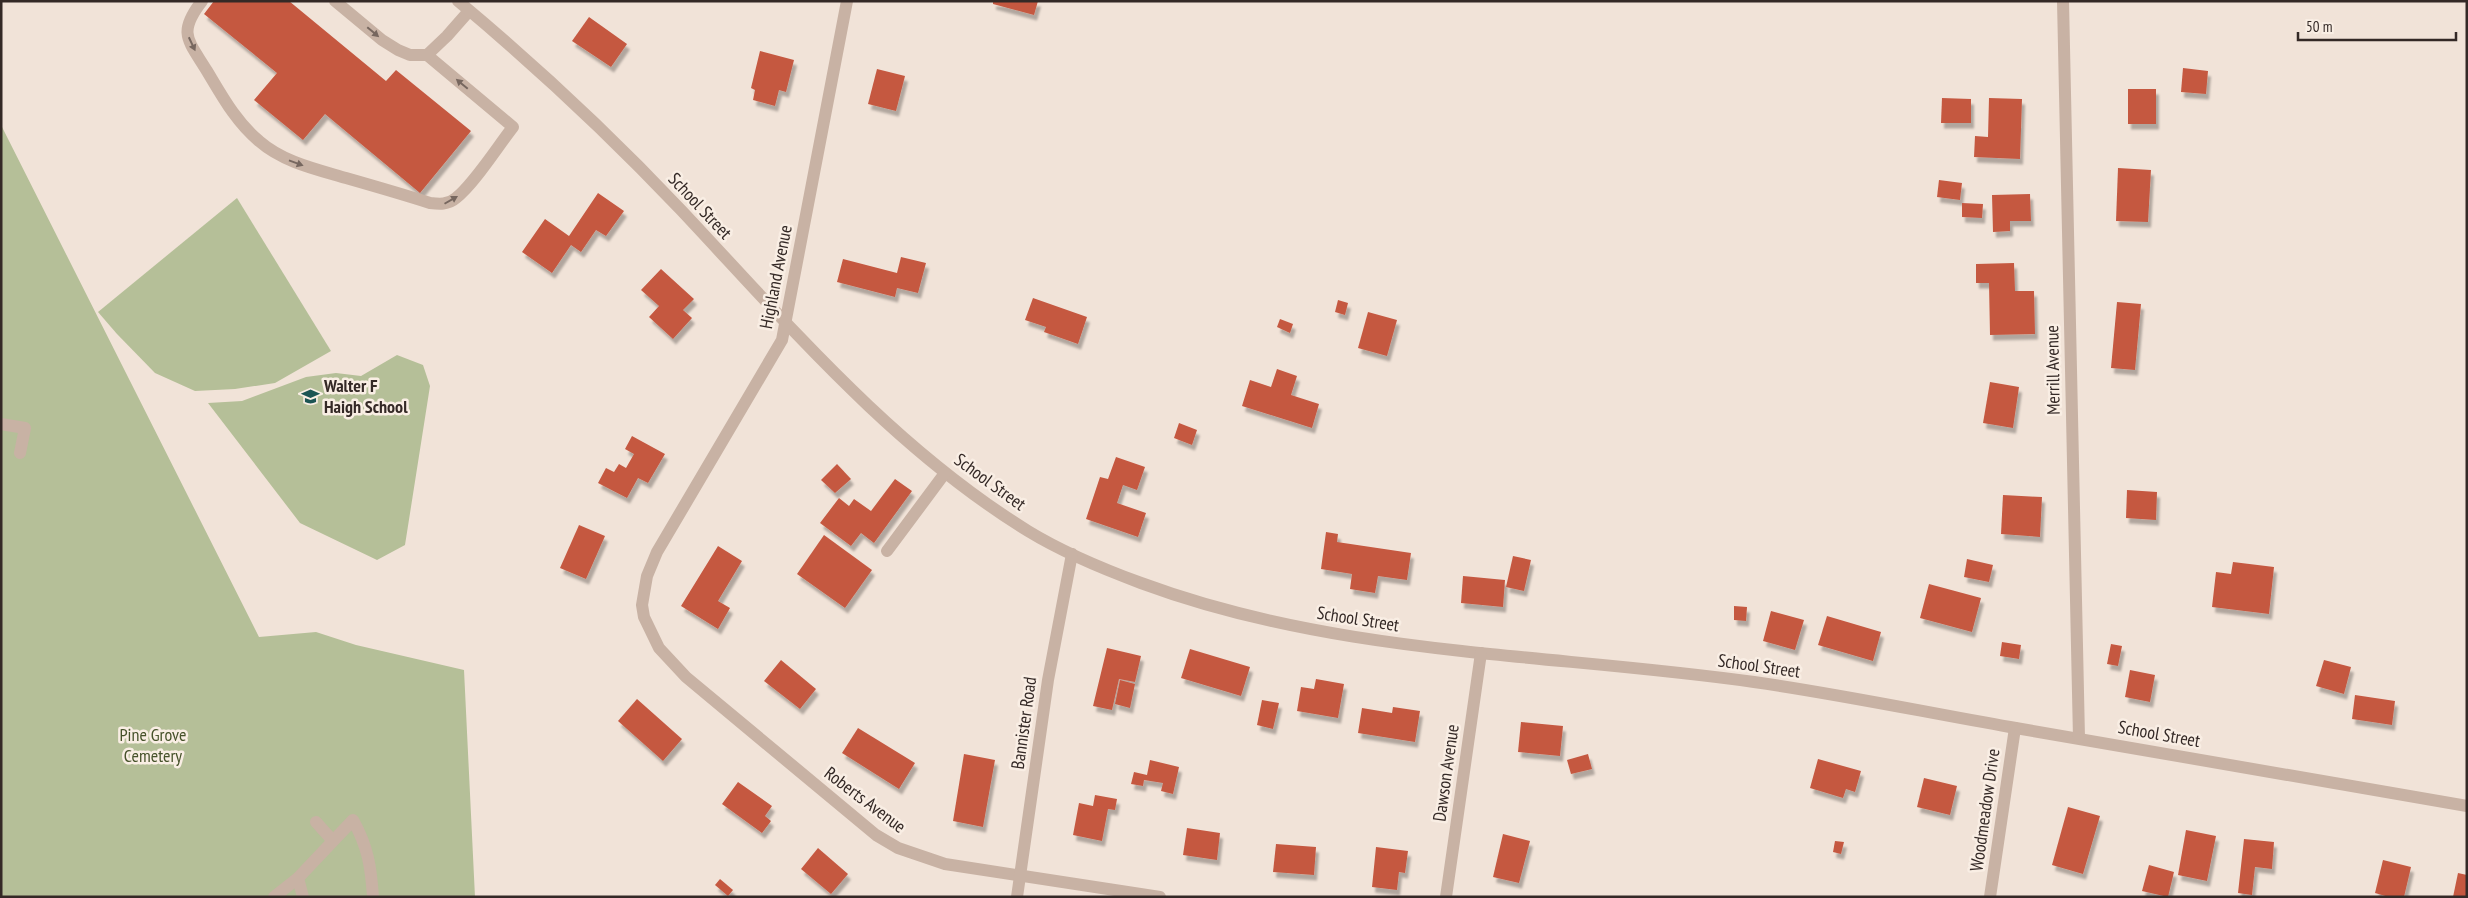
<svg xmlns="http://www.w3.org/2000/svg" width="2468" height="898" viewBox="0 0 2468 898" font-family="'PT Sans Narrow',sans-serif">
	<defs>
		<filter id="shadow"><feDropShadow dx="3" dy="5.5" stdDeviation="1" flood-color="#0004"/></filter>
	</defs>
	<rect width="100%" height="100%" fill="#f1e3d8"/>
	<g fill="#b5bf98">
		<polygon points="1,125 259,637 316,632 356,645 464,670 475,897 1,897"/>
		<polygon points="237,198 331,351 275,383 235,389 195,391 155,373 117,334 98,312"/>
		<polygon points="397,355 423,365 430,386 405,545 377,560 300,523 208,403 242,401 306,377 336,373 361,376"/>
	</g>
	<g fill="#c55841" filter="url(#shadow)">
		<polygon points="214,1 289,1 386,81 396,70 471,131 420,193 325,114 303,140 254,100 277,73 204,14"/>
		<polygon points="993,1 1038,1 1034,15 993,4"/>
		<polygon points="589,17 627,44 611,67 572,41"/>
		<polygon points="760,51 794,60 786,92 779,90 775,106 753,100 755,90 751,88"/>
		<polygon points="2183,68 2208,71 2206,94 2181,92"/>
		<polygon points="877,69 905,76 896,111 868,104"/>
		<rect x="2128" y="89" width="28" height="35"/>
		<polygon points="1942,98 1971,99 1971,123 1941,123"/>
		<polygon points="1989,98 2022,99 2020,159 1974,157 1975,136 1988,137"/>
		<polygon points="2118,168 2151,170 2148,222 2116,221"/>
		<polygon points="1939,180 1962,183 1960,200 1937,197"/>
		<polygon points="598,193 624,211 606,236 596,230 581,252 571,245 552,273 522,252 545,219 569,236"/>
		<polygon points="2030,194 2031,221 2010,221 2010,231 1993,232 1992,195"/>
		<polygon points="1962,203 1983,204 1982,218 1962,217"/>
		<polygon points="901,257 926,263 918,293 897,288 895,297 837,282 843,259 897,273"/>
		<polygon points="2014,263 2015,291 2034,291 2035,334 1990,335 1989,283 1976,283 1976,264"/>
		<polygon points="661,269 694,299 683,310 692,318 673,339 649,317 659,306 641,290"/>
		<polygon points="1033,298 1087,317 1078,344 1044,332 1046,327 1025,320"/>
		<polygon points="1338,300 1348,303 1345,315 1335,312"/>
		<polygon points="2117,302 2141,304 2135,370 2111,368"/>
		<polygon points="1368,312 1397,320 1387,356 1358,348"/>
		<polygon points="1280,319 1293,324 1290,333 1277,327"/>
		<polygon points="1277,369 1297,376 1291,395 1319,404 1312,428 1242,406 1250,380 1271,387"/>
		<polygon points="1990,382 2019,387 2013,428 1983,423"/>
		<polygon points="1179,423 1197,430 1192,445 1174,438"/>
		<polygon points="632,436 665,454 648,483 638,478 627,498 598,483 606,468 614,472 619,464 626,468 634,454 625,449"/>
		<polygon points="1116,457 1145,467 1137,490 1123,485 1117,503 1146,513 1138,537 1086,519 1100,477 1108,479"/>
		<polygon points="837,464 851,479 835,493 821,480"/>
		<polygon points="895,479 912,491 874,543 861,533 851,546 820,523 839,498 849,506 854,499 871,511"/>
		<polygon points="2127,490 2157,492 2156,520 2126,518"/>
		<polygon points="2003,495 2042,497 2040,537 2001,534"/>
		<polygon points="579,525 605,536 586,579 560,568"/>
		<polygon points="1326,532 1338,534 1337,542 1411,553 1407,580 1378,576 1375,593 1350,589 1352,574 1321,569"/>
		<polygon points="824,535 872,570 845,608 797,574"/>
		<polygon points="718,546 742,561 718,601 730,608 718,629 681,606"/>
		<polygon points="1513,556 1531,560 1524,591 1506,587"/>
		<polygon points="1967,559 1993,565 1989,582 1964,577"/>
		<polygon points="2233,562 2274,567 2269,614 2212,607 2216,572 2231,574"/>
		<polygon points="1463,576 1505,580 1503,607 1461,603"/>
		<polygon points="1929,584 1981,598 1972,632 1920,618"/>
		<polygon points="1734,606 1747,607 1746,621 1734,620"/>
		<polygon points="1771,611 1804,620 1795,650 1763,641"/>
		<polygon points="1827,616 1881,632 1873,661 1818,645"/>
		<polygon points="2002,642 2021,645 2019,659 2000,656"/>
		<polygon points="2111,644 2122,646 2118,666 2107,664"/>
		<polygon points="1107,648 1141,656 1135,682 1119,679 1112,710 1093,706"/>
		<polygon points="1190,649 1250,667 1241,696 1181,678"/>
		<polygon points="781,660 816,689 800,709 764,681"/>
		<polygon points="2324,660 2351,667 2344,694 2316,686"/>
		<polygon points="2130,670 2155,675 2150,702 2125,697"/>
		<polygon points="1316,679 1344,684 1338,718 1297,711 1301,687 1314,689"/>
		<polygon points="1120,680 1135,684 1130,708 1115,704"/>
		<polygon points="2355,695 2395,701 2392,725 2352,719"/>
		<polygon points="637,699 682,739 663,761 618,721"/>
		<polygon points="1262,700 1279,703 1273,729 1257,725"/>
		<polygon points="1393,707 1420,711 1415,742 1358,733 1362,708 1392,713"/>
		<polygon points="1521,722 1563,726 1560,756 1518,752"/>
		<polygon points="858,728 915,763 899,789 842,753"/>
		<polygon points="964,754 995,760 983,827 953,821"/>
		<polygon points="1588,754 1592,769 1571,774 1567,760"/>
		<polygon points="1818,759 1861,771 1855,792 1846,789 1843,798 1810,788"/>
		<polygon points="1150,760 1179,767 1173,794 1161,791 1163,783 1144,780 1143,786 1131,784 1134,772 1147,775"/>
		<polygon points="1924,778 1957,786 1950,815 1917,807"/>
		<polygon points="738,782 772,806 765,816 771,821 762,833 722,804"/>
		<polygon points="1095,795 1117,799 1115,810 1108,809 1102,841 1073,835 1079,803 1093,806"/>
		<polygon points="2068,807 2100,816 2083,874 2052,865"/>
		<polygon points="1187,828 1220,833 1217,860 1183,855"/>
		<polygon points="2186,830 2216,836 2207,881 2178,875"/>
		<polygon points="1503,834 1530,841 1519,883 1493,877"/>
		<polygon points="2244,839 2274,842 2272,869 2255,867 2252,895 2238,893"/>
		<polygon points="1835,841 1844,842 1841,854 1833,852"/>
		<polygon points="1276,844 1316,847 1314,875 1273,872"/>
		<polygon points="1376,847 1408,851 1405,873 1399,872 1397,890 1372,887"/>
		<polygon points="818,848 848,874 831,894 801,869"/>
		<polygon points="2383,860 2411,867 2404,897 2389,897 2375,893"/>
		<polygon points="2149,865 2174,872 2168,897 2142,891"/>
		<polygon points="2458,873 2467,875 2467,897 2453,897"/>
		<polygon points="720,879 733,890 728,896 715,885"/>
	</g>
	<g fill="none" stroke-linecap="round" stroke-linejoin="round">
		<g stroke="#c8b2a4" stroke-width="12">
			<path d="M202,1C177,33 188,40 207,71C222,96 236,122 259,141C283,162 315,169 346,178C374,186 402,194 430,203C439,204 448,205 456,198C474,184 498,146 513,127L427,55"/>
			<polyline points="335,1 382,40 398,50 410,55 427,55 447,36 469,11"/>
			<path d="M458,1C536,66 611,136 681,210C789,325 892,447 1028,531C1064,553 1103,569 1141,583C1338,656 1548,653 1754,682C1839,694 1924,712 2010,727C2162,754 2314,781 2467,806"/>
			<polyline points="847,1 782,340 657,552 647,576 642,605 644,617 659,648 686,677 876,835 898,848 945,864 1160,897"/>
			<polyline points="2063,1 2079,738"/>
			<polyline points="1,424 25,428 20,453"/>
			<polyline points="887,551 945,473"/>
			<polyline points="316,822 333,841"/>
			<polyline points="298,878 303,897"/>
			<path d="M274,897L298,878L353,820C368,847 371,867 373,897"/>
			<polyline points="1017,897 1048,680 1072,554"/>
			<polyline points="1446,897 1481,653"/>
			<polyline points="1990,897 2015,728"/>
		</g>
	</g>
	<defs><path id="oneway-solid" d="M-6-.8H1V-3.2L6.5 0L1 3.2V.8H-6Z" transform="scale(1.25)"/></defs>
	<g fill="#77675f">
		<use href="#oneway-solid" transform="translate(373 32) rotate(40)"/>
		<use href="#oneway-solid" transform="translate(192 44) rotate(65)"/>
		<use href="#oneway-solid" transform="translate(462 84) rotate(-140)"/>
		<use href="#oneway-solid" transform="translate(296 163) rotate(20)"/>
		<use href="#oneway-solid" transform="translate(451 200) rotate(-30)"/>
	</g>
	<defs>
		<symbol id="school-bare" viewBox="-9 -9 18 18"><path d="M0-5L7-2L0 1L-7-2ZM-4 1L0 2.5L4 1V4Q0 6-4 4Z" fill="#1c5554" stroke="#f9eee4" stroke-width="2.5" paint-order="stroke"/></symbol>
	</defs>
	<g fill-rule="evenodd">
		<use href="#school-bare" x="298" y="384" width="25" height="25"/>
	</g>
	<g text-anchor="middle" stroke-width="5" stroke-linejoin="round" paint-order="stroke">
		<g font-size="18" fill="#342926" stroke="#f9eee4">
			<text transform="translate(700 206) rotate(47)" y="6">School Street</text>
			<text transform="translate(776 277) rotate(-79)" y="6">Highland Avenue</text>
			<text transform="translate(2053 370) rotate(-91)" y="6">Merrill Avenue</text>
			<text transform="translate(990 482) rotate(36)" y="6">School Street</text>
			<text transform="translate(1358 619) rotate(9)" y="6">School Street</text>
			<text transform="translate(1759 666) rotate(8)" y="6">School Street</text>
			<text transform="translate(1024 723) rotate(-82)" y="6">Bannister Road</text>
			<text transform="translate(2159 734) rotate(10)" y="6">School Street</text>
			<text transform="translate(1446 773) rotate(-82)" y="6">Dawson Avenue</text>
			<text transform="translate(865 800) rotate(37)" y="6">Roberts Avenue</text>
			<text transform="translate(1985 810) rotate(-82)" y="6">Woodmeadow Drive</text>
		</g>
		<g font-size="18" font-weight="bold" fill="#342926" stroke="#f9eee4" text-anchor="start">
			<text x="324" y="392">Walter F<tspan x="324" dy="21">Haigh School</tspan></text>
		</g>
		<g font-size="18" fill="#46522a" stroke="#f9eee4">
			<text x="153" y="741">Pine Grove<tspan x="153" dy="21">Cemetery</tspan></text>
		</g>
	</g>
	<rect width="2468" height="898" fill="none" stroke="#342926" stroke-width="5"/>
	<path d="M2298 32v8h158v-8" fill="none" stroke="#342926" stroke-width="2.5"/>
	<text x="2306" y="32" font-size="15" fill="#342926" stroke="#f9eee4" stroke-width="4" paint-order="stroke">50 m</text>
</svg>
